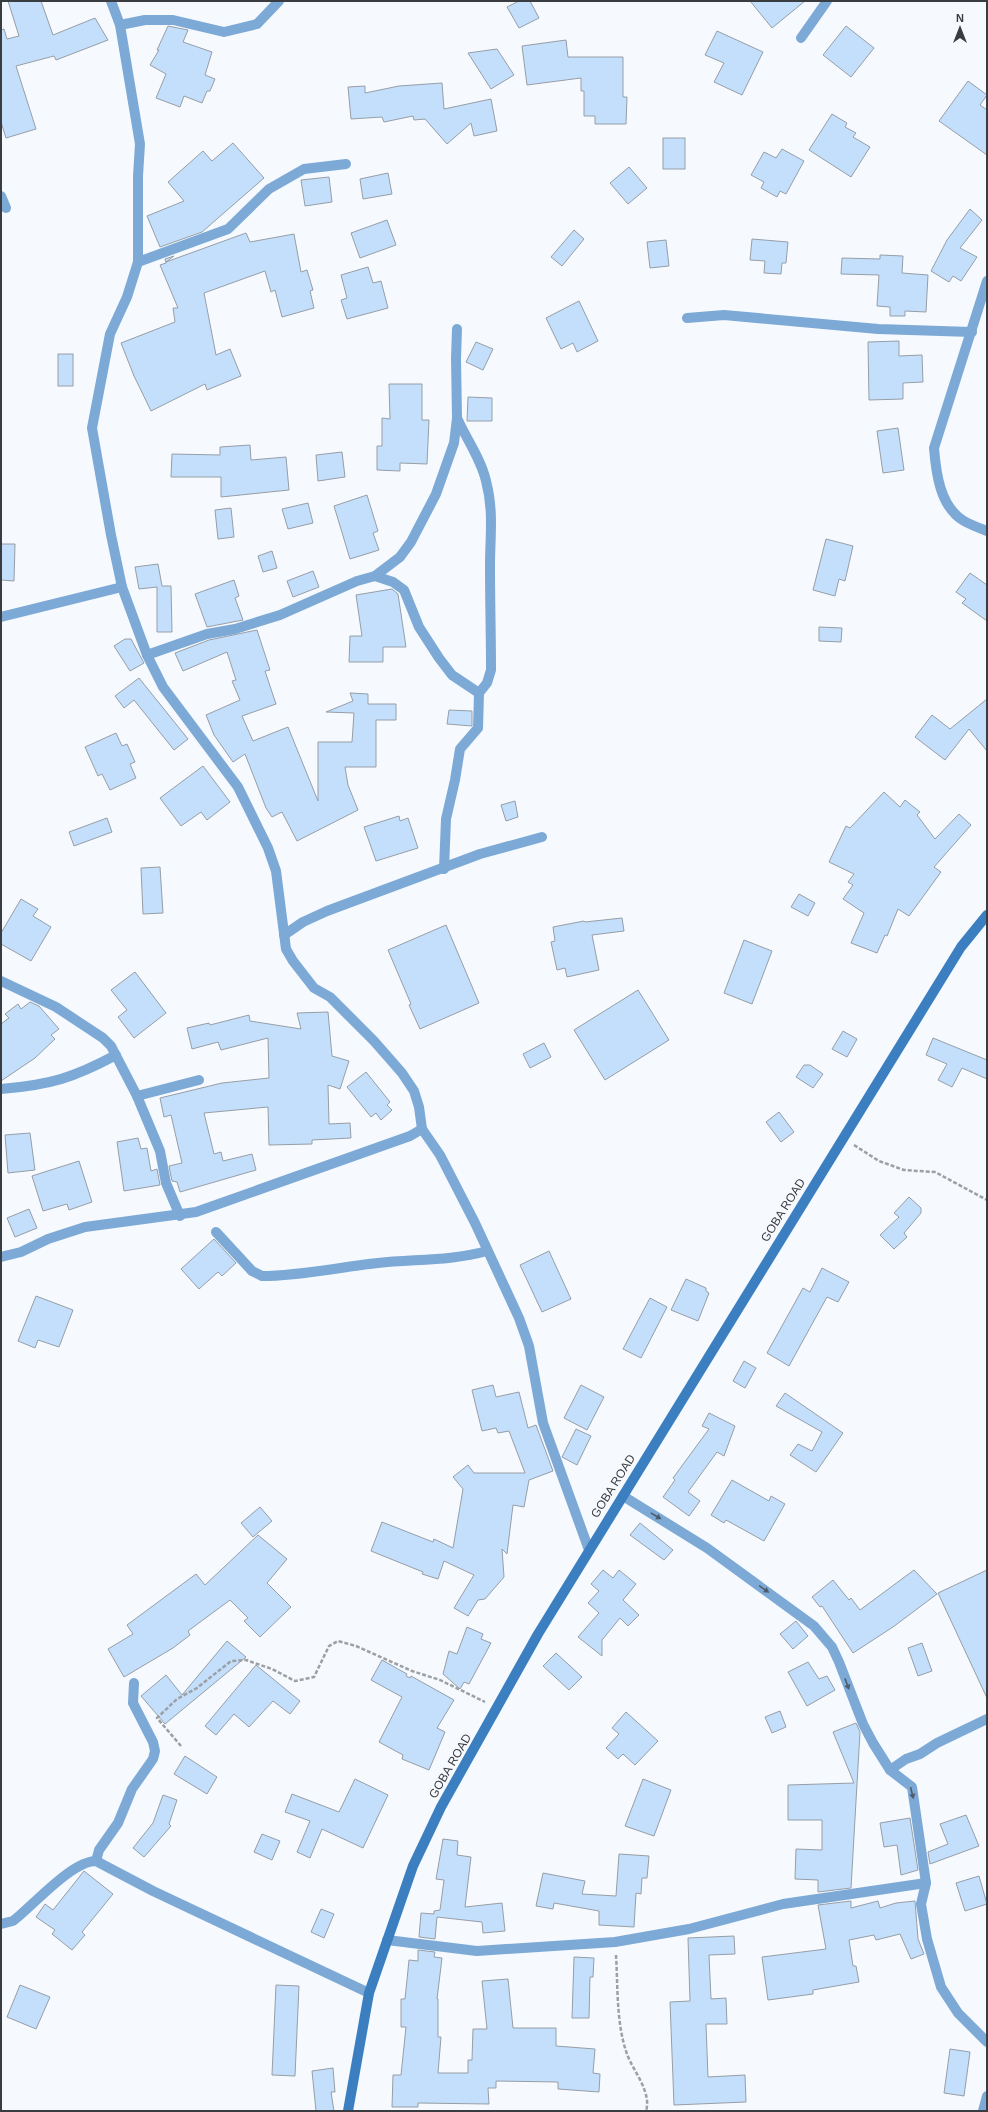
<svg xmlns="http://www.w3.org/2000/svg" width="988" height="2112" viewBox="0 0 988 2112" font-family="Arial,sans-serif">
	<rect width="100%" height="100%" fill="#f6fafe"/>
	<g fill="#c4dffb" stroke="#969ea7">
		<polygon points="8,1 41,1 53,35 95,18 108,40 56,60 54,56 16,66 36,129 6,138 1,122 1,30 4,29 7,39 19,36"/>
		<polygon points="519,1 530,1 539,18 519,28 507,7"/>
		<polygon points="750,1 805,1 772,28"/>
		<polygon points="168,26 188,30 183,42 212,52 205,75 215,79 210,91 207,91 202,103 184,96 180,107 156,98 166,74 150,65 159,50 157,50"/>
		<polygon points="846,26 874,48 851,77 823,55"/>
		<polygon points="717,31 763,52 742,95 714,82 724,63 705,55"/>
		<polygon points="566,40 568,57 623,57 623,97 627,97 626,124 595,124 595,116 584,116 584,91 581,91 581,78 527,85 522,46"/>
		<polygon points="497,49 514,75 491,89 468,53"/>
		<polygon points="968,81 987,95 980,105 987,110 987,155 939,121"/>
		<polygon points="442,83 444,109 491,99 497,131 474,136 471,123 447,144 425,119 414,120 413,116 384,122 382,117 351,119 348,87 365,86 365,93 399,86"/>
		<polygon points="832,114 847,123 845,127 856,133 853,137 870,147 851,177 809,150"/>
		<rect x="663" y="138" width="22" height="31"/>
		<polygon points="233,143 264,178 202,232 160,247 147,216 184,201 168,182 203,151 212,161"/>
		<polygon points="782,149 804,161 786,194 780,191 777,197 761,188 764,182 751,175 764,152 776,158"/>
		<polygon points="629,167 647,188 628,204 610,183"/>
		<polygon points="388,173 392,194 363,199 360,179"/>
		<polygon points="329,177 332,202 305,206 301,180"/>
		<polygon points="970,209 982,220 960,248 977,257 961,281 953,276 949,282 931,271 947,240"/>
		<polygon points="387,220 396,245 360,258 351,233"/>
		<polygon points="574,230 584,239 562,266 551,257"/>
		<polygon points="246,233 250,242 294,234 301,272 307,270 313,290 310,291 314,308 282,317 275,290 271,292 265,271 204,293 216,355 230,349 241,376 207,390 205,384 151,411 134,376 121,343 175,322 173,308 178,308 160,265 166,263 165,259 174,256 166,262"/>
		<polygon points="752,239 788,242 786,263 782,263 781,274 764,273 765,261 750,260"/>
		<polygon points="666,240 669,266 650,268 647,242"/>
		<polygon points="880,255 903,256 902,273 928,275 926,312 905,311 905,316 890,316 890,307 877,306 879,275 841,274 842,258 880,259"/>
		<polygon points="368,267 373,283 381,281 388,308 347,319 341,300 347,298 341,275"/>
		<polygon points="579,301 598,341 577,352 573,343 561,349 546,318"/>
		<polygon points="899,341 899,356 922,355 923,382 903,383 903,399 869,400 868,342"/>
		<polygon points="476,342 493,349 483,370 466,362"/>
		<rect x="58" y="354" width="15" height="32"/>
		<polygon points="389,384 422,384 422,420 429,420 427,464 400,463 400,471 377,470 377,446 382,446 382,418 390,419"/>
		<polygon points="468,397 492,398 492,421 467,421"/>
		<polygon points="898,428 904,470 883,473 877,431"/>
		<polygon points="250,445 251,460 286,457 289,490 221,497 221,477 171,477 172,454 220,455 220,447"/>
		<polygon points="342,452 345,477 318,481 316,455"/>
		<polygon points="367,495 378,531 373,533 379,550 350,559 334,506"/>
		<polygon points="308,503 313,523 288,529 282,509"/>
		<polygon points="231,508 234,537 218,539 215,510"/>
		<polygon points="826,539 853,546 845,581 839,579 835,596 813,590"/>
		<polygon points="1,544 15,544 14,581 1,580"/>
		<polygon points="272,551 277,568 263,572 258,556"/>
		<polygon points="158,564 162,586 171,586 172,632 157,632 157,587 139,589 135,567"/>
		<polygon points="313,571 319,587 293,597 287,581"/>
		<polygon points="970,573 987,585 987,621 962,603 966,599 956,592"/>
		<polygon points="234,580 239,596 235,598 243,620 207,627 195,594"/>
		<polygon points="392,589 398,594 406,647 383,647 383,662 349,662 350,636 362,636 356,595"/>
		<polygon points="819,627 842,628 841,642 819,641"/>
		<polygon points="257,630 270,670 265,671 276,704 242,716 253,741 288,727 318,801 318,742 352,742 354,713 326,712 353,701 350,693 368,694 368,704 396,704 396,720 376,720 376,767 345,767 348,785 358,810 297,841 282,812 272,817 266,808 245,754 233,762 214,735 206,715 240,700 232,681 236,680 227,652 183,671 175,653 209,640"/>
		<polygon points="125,639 131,639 144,663 130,671 114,646"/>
		<polygon points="139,678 188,739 174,750 134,700 124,708 115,696"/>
		<polygon points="987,699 987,751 969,729 945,760 915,737 932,715 950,729"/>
		<polygon points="449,710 472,711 472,726 447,724"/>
		<polygon points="116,733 122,746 127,744 135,762 130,764 136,778 110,790 102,774 98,776 85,747"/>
		<polygon points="203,766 230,802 207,820 201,812 181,826 160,798"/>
		<polygon points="884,792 900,807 905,800 920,812 917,815 935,839 959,814 971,825 934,867 941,872 909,916 898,909 887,936 885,935 877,953 851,943 864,913 843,899 853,885 848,882 854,874 829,862 846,826 850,828"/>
		<polygon points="515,801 518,817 506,821 501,805"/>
		<polygon points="399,816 400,821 408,818 418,848 376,861 364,827"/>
		<polygon points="107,818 112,832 74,846 69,832"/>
		<polygon points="160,867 163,913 143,914 141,868"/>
		<polygon points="799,894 815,903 808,916 791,907"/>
		<polygon points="21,899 38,909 33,916 51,927 31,961 1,944 1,933"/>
		<polygon points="622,918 624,931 592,935 599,970 567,977 565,968 557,970 551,942 555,941 553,927 584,921 585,922"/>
		<polygon points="446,925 479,1003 420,1029 409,1005 411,1004 388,950"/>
		<polygon points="744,940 772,951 752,1004 724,993"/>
		<polygon points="135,972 166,1013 134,1038 118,1017 127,1010 111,990"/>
		<polygon points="638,990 669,1040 605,1080 574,1030"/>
		<polygon points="30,1002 39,1006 59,1029 51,1035 55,1039 35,1058 1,1081 1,1024 9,1018 5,1014 18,1004 21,1009"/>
		<polygon points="328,1012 332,1056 349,1061 340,1089 328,1085 329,1124 350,1123 351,1138 312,1140 312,1144 269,1145 268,1107 204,1113 214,1154 221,1152 223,1161 252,1154 256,1170 180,1192 177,1182 172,1181 169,1166 182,1163 171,1115 164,1117 160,1098 222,1083 269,1078 268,1038 221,1050 218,1042 192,1049 187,1028 209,1023 210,1025 249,1015 250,1021 301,1029 297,1013"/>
		<polygon points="843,1031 857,1039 847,1057 832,1049"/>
		<polygon points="933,1038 987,1060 987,1079 962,1068 952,1087 938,1080 947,1064 926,1055"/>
		<polygon points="544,1043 551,1057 530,1068 523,1054"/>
		<polygon points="804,1065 810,1065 823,1074 813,1088 796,1077"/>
		<polygon points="366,1072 390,1102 387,1105 392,1110 381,1120 376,1113 371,1117 347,1087"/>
		<polygon points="779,1112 794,1132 781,1142 766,1122"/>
		<polygon points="30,1133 35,1170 8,1173 5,1135"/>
		<polygon points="138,1138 141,1149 147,1148 151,1171 157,1169 160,1185 124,1191 117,1142"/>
		<polygon points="79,1161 92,1202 69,1210 67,1204 43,1211 32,1176"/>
		<polygon points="909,1197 921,1208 921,1213 904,1233 907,1237 894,1249 880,1235 899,1217 894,1213"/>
		<polygon points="29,1209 37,1228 15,1237 7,1218"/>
		<polygon points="214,1239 236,1263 222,1276 218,1272 199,1289 181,1269"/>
		<polygon points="549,1251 571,1299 542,1312 520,1265"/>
		<polygon points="822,1268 849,1282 838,1302 827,1297 789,1366 767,1353 803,1288 810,1292"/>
		<polygon points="686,1279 706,1288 706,1291 709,1293 698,1321 671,1310"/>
		<polygon points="36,1296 73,1310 59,1347 38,1340 35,1348 18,1341"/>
		<polygon points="650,1298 667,1307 641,1358 623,1349"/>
		<polygon points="744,1361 756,1368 745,1388 733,1381"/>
		<polygon points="493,1385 496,1397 519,1392 528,1428 536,1425 553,1471 529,1480 524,1507 513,1505 507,1554 502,1549 504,1577 485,1599 478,1600 468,1616 454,1608 474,1575 444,1561 438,1579 422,1574 423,1572 371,1551 382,1522 433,1542 434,1539 453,1548 463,1489 453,1477 468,1465 474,1473 525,1473 509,1431 498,1433 496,1428 482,1431 472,1390"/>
		<polygon points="581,1385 604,1397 587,1430 564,1418"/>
		<polygon points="785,1393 843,1433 816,1472 790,1455 798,1444 812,1451 822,1432 776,1406"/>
		<polygon points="709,1413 735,1426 724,1456 717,1452 688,1492 700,1501 689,1516 663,1497 675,1480 673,1478 709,1429 702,1426"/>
		<polygon points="576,1429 591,1436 577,1465 562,1457"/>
		<polygon points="732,1480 769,1501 771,1496 785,1504 764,1541 726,1520 724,1523 711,1515"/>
		<polygon points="260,1507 272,1521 253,1537 241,1523"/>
		<polygon points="640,1523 673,1550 664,1560 630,1535"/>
		<polygon points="258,1535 287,1559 267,1583 291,1607 260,1637 244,1621 248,1618 230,1600 188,1631 190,1635 173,1648 124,1677 108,1649 133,1634 127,1625 196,1574 205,1585"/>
		<polygon points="603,1570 613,1578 619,1570 636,1584 623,1600 639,1615 628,1626 620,1618 602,1640 602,1656 578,1637 599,1613 588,1603 599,1591 591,1584"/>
		<polygon points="914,1570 937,1594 893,1627 853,1653 822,1606 820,1607 812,1597 833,1580 849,1600 851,1598 860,1610"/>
		<polygon points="987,1570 987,1698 938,1593"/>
		<polygon points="796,1621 808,1636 793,1649 780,1634"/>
		<polygon points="467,1627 483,1634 481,1639 491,1643 469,1684 464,1682 460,1689 443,1674 449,1651 457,1654"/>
		<polygon points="227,1641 246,1657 165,1724 141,1696 166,1675 182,1695"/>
		<polygon points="922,1643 932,1671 918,1676 908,1648"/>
		<polygon points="556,1653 582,1677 569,1690 543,1666"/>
		<polygon points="382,1660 407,1674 406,1676 410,1678 411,1676 454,1700 437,1728 445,1732 429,1770 402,1759 403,1755 379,1742 402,1697 371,1680"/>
		<polygon points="808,1662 819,1679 827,1676 835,1690 807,1706 788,1672"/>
		<polygon points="256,1665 300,1701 290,1714 273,1701 249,1727 234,1714 216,1735 205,1726"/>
		<polygon points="780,1711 786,1727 772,1733 765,1717"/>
		<polygon points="626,1712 658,1741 635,1765 623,1754 618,1759 606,1748 619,1734 612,1728"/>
		<polygon points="856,1723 860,1732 851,1888 818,1892 818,1880 795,1879 796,1849 822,1850 822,1820 788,1820 788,1785 854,1783 833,1732"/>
		<polygon points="185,1756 217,1777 207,1794 174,1774"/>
		<polygon points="355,1779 388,1795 363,1848 322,1829 310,1858 297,1852 310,1821 285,1812 292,1794 339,1812"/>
		<polygon points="643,1779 671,1790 654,1836 625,1826"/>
		<polygon points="163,1795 177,1800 169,1824 171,1826 144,1857 133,1848 153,1823"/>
		<polygon points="966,1815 979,1846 930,1864 928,1852 948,1844 940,1824"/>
		<polygon points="910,1818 918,1870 901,1875 897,1845 884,1847 880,1823"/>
		<polygon points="262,1834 280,1841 272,1860 254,1852"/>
		<polygon points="443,1839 458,1841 457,1855 471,1857 465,1907 502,1903 505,1931 483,1933 482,1922 437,1917 435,1939 419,1937 421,1913 434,1914 434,1911 440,1910 444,1880 436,1879"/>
		<polygon points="619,1854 649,1856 647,1878 642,1878 641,1894 636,1893 634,1927 599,1925 599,1911 554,1903 553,1909 536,1906 543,1873 585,1881 582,1894 616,1896"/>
		<polygon points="84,1871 113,1894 82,1932 85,1935 72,1950 52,1934 55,1930 36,1917 45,1904 53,1910"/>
		<polygon points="979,1876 987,1904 965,1911 956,1883"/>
		<polygon points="851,1901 851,1908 878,1901 880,1908 896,1903 915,1901 918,1939 924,1954 911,1959 900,1934 876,1940 874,1935 849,1940 853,1966 856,1966 859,1982 813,1990 813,1994 768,2000 762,1957 826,1949 818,1905"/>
		<polygon points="321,1909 334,1914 324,1938 311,1932"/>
		<polygon points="734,1936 735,1954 709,1955 711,1999 726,1998 727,2024 706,2024 708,2077 745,2075 746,2102 674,2105 670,2002 690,2001 688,1938"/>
		<polygon points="418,1950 435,1952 434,1957 442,1958 437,1999 438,1999 438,2037 441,2037 438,2073 468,2073 468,2060 472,2060 473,2029 487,2029 482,1981 508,1979 513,2028 556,2028 556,2046 595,2049 593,2073 600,2074 599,2092 558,2089 558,2082 496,2081 496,2088 488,2088 489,2104 418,2103 418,2107 392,2107 393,2075 401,2075 406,2027 401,2027 401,1999 405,1999 409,1960 418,1961"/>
		<polygon points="574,1957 594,1958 593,1977 590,1977 589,2018 572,2018"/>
		<polygon points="20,1985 50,1997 36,2029 7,2017"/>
		<polygon points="276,1985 299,1986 295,2076 272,2075"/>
		<polygon points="950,2049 970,2052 964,2096 944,2093"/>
		<polygon points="333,2068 335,2092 331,2092 334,2111 316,2111 312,2071"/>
	</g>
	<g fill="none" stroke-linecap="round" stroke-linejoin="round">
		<g stroke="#9ca0a4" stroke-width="2.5" stroke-dasharray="4 2" stroke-linecap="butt">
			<polyline points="854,1145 879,1161 904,1170 935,1172 987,1200"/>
			<polyline points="181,1746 157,1718 177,1699 197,1688 231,1661 246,1660 272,1669 295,1681 314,1677 329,1646 338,1641 356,1646 412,1671 440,1680 485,1702"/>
			<path d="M616,1955C618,1987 616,2023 627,2054C633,2071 652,2092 646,2111"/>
		</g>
		<g stroke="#7da9d6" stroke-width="10">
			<polyline points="111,1 120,25 140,144 138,176 138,262 127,297 110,334 92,428 111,535 122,587 147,655 163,687 238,787 268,848 276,871 286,949 293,961 314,988 330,997 374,1041 402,1073 414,1091 419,1107 422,1129 440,1155 475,1223 519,1318 529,1346 543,1423 589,1550"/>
			<polyline points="120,25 145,20 173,20 224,32 257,24 279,1"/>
			<polyline points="801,38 827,1"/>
			<polyline points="1,196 6,208"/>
			<polyline points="138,262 228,229 269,189 304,169 346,164"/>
			<path d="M987,281L934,448C936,473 940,507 964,521C971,525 979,528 987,531"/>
			<polyline points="687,318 724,315 878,329 972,332"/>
			<polyline points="375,576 393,582 404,590 419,627 439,658 452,675 479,693"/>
			<polyline points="1,617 122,587"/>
			<polyline points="147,655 207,634 235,629 280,615 357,581 375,576 400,557 411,542 436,494 454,443 457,418 456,358 457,329"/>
			<path d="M444,869L446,819L455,780L460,749L478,728L479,693L487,683L491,670C491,636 490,601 490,566C490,537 494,511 486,481C481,459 467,440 458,420"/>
			<polyline points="284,935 303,922 327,911 480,854 542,837"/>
			<polyline points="1,981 56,1007 103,1038 111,1046 137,1096 160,1151 166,1183 180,1216"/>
			<path d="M1,1089C50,1085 73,1078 116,1055"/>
			<polyline points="137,1096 199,1080"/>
			<path d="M216,1232L252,1271L262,1276C300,1276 340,1267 378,1263C415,1259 451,1261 487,1251"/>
			<polyline points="1,1257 21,1252 48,1239 85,1227 196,1212 410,1136 422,1129"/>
			<polyline points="623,1496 707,1548 814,1626 832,1647 839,1662 863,1724 873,1743 890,1770 912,1787 926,1883 921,1904 927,1939 941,1987 958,2013 987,2042"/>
			<polyline points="890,1770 906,1759 920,1754 937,1743 987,1719"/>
			<polyline points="96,1861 99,1850 118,1823 132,1789 153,1759 155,1751 153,1742 133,1703 134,1683"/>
			<path d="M1,1924L13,1921L19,1916C37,1901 73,1861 96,1861L153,1891L369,1993"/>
			<polyline points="387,1940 477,1951 615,1942 689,1929 783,1904 926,1883"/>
			<polyline points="983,2111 987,2096"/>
		</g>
		<polyline stroke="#3b7fc1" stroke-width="10" points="348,2111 369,1993 413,1866 441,1807 538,1634 961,947 987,915"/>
	</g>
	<defs><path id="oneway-solid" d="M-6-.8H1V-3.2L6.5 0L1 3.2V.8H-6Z"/></defs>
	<g fill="#4d5d6d">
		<use href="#oneway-solid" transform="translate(656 1516) rotate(31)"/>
		<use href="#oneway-solid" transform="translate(764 1589) rotate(34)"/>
		<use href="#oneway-solid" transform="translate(847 1684) rotate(70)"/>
		<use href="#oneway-solid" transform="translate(912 1793) rotate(76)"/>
	</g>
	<g text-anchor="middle" stroke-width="4" stroke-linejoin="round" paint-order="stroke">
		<g font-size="12" fill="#393c40" stroke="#f6fafe">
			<text transform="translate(783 1210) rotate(-58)" y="4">GOBA ROAD</text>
			<text transform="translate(613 1486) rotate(-58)" y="4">GOBA ROAD</text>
			<text transform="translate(450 1766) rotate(-60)" y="4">GOBA ROAD</text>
		</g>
	</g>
	<rect width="988" height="2112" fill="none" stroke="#393c40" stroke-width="4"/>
	<g transform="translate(960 28)" stroke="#f6fafe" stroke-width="3" paint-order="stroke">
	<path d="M0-3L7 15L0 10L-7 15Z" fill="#393c40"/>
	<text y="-6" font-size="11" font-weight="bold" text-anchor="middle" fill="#393c40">N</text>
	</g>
</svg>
